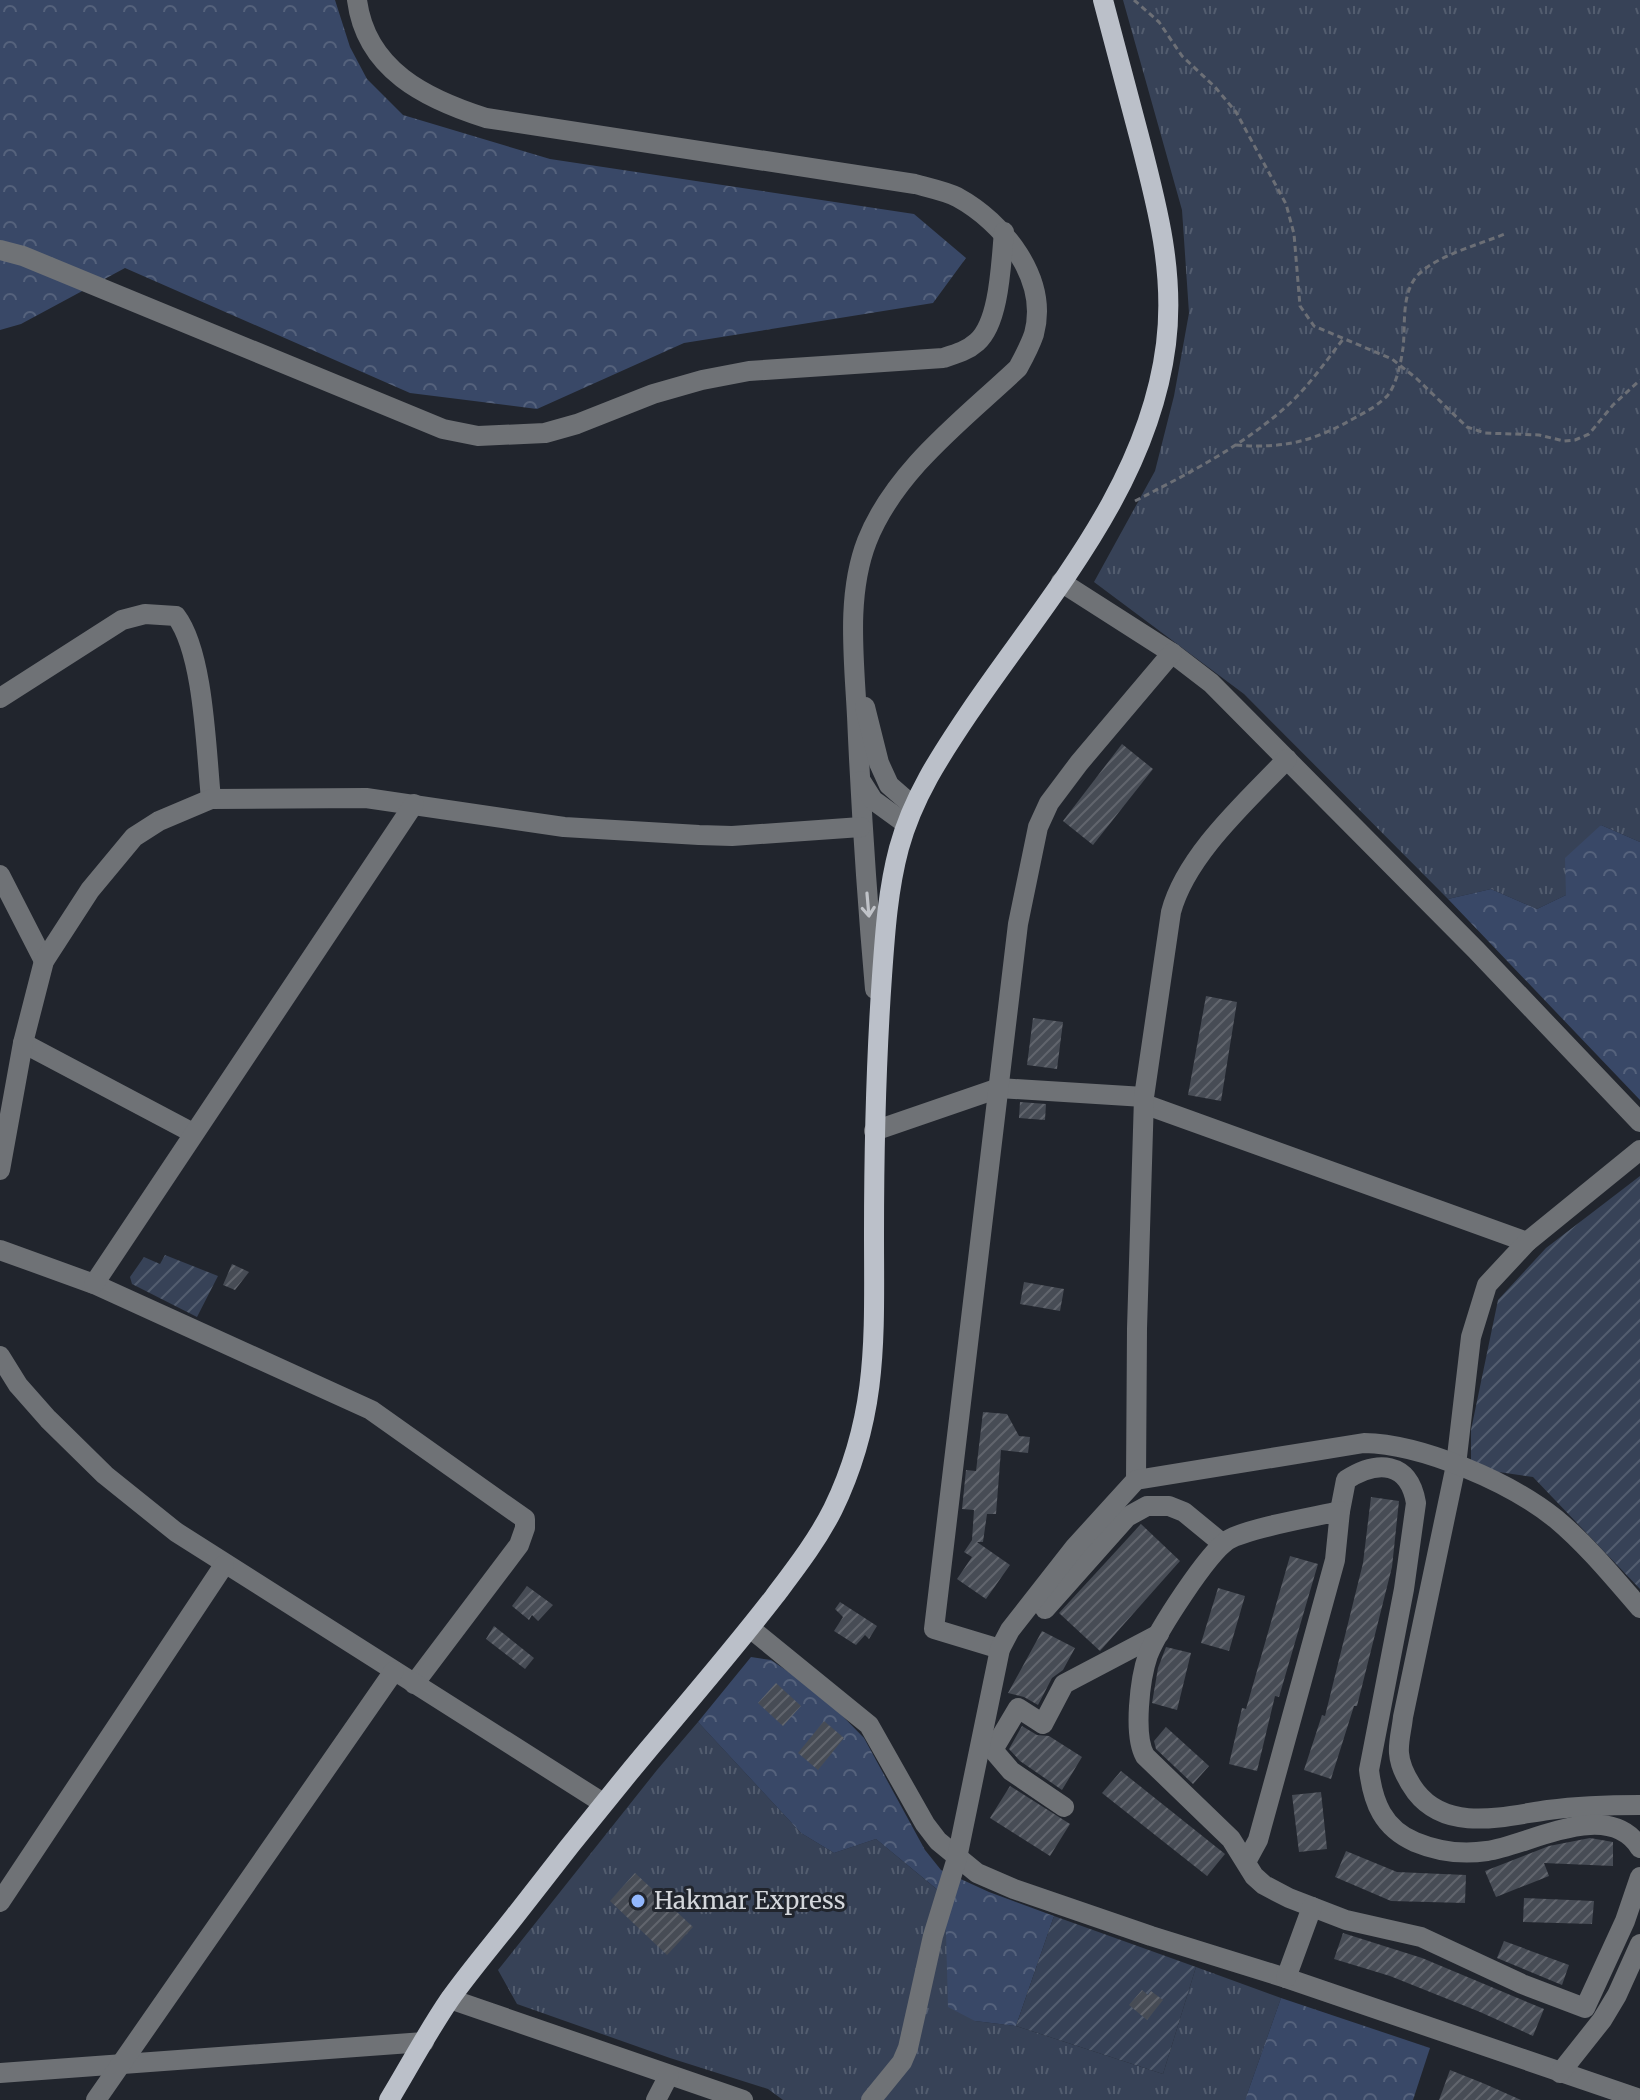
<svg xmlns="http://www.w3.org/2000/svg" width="1640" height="2100" viewBox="0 0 1640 2100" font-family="Merriweather,serif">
	<defs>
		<pattern id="grass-tufts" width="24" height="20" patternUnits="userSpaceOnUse" patternTransform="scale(2)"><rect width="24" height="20" fill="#374257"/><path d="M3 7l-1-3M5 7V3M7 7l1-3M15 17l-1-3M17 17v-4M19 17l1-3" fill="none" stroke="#535d6f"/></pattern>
		<pattern id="forest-crowns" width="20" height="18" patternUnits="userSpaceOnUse" patternTransform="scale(2)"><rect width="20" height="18" fill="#394867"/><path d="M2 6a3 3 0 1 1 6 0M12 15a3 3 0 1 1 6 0" fill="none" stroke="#55627c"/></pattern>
		<pattern id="garden-furrows" width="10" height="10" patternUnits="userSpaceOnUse" patternTransform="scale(2)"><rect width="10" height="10" fill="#374257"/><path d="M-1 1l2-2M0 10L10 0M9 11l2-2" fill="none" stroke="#535d6f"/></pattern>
		<pattern id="building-hatch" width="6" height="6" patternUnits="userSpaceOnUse" patternTransform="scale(2)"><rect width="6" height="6" fill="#474c55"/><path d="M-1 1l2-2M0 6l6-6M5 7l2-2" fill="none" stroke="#61656d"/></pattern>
	</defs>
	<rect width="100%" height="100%" fill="#21252d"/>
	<g fill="url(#grass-tufts)">
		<polygon points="1123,0 1640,0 1640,842 1601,825 1566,895 1537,909 1491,889 1448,899 1244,694 1094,582 1155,471 1174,396 1189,313 1182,210"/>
		<polygon points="698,1722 801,1833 834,1853 876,1839 946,1897 975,2021 1016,2026 1163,2074 1196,1967 1281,1998 1245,2100 783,2100 768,2089 670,2058 517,2004 498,1970 657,1770"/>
	</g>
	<g fill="url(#forest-crowns)">
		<polygon points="0,0 335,0 350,47 367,79 403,115 550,159 914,214 966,258 933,303 684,343 537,409 410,393 125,268 21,324 0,330"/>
		<polygon points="1601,825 1640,842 1640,1100 1448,899 1491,889 1537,909 1566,895 1565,858"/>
		<polygon points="751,1657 771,1660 820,1693 864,1738 925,1850 941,1870 989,1892 1054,1916 1016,2026 975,2021 948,2007 945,1896 876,1839 834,1853 801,1833 698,1722"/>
		<polygon points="1281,1998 1430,2048 1413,2100 1245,2100"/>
	</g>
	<g fill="url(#garden-furrows)">
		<polygon points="1640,1176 1640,1589 1533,1477 1492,1471 1471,1461 1471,1430 1498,1300 1546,1248"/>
		<polygon points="165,1255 218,1276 197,1317 132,1284 130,1277 144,1257 160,1264"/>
		<polygon points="1054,1916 1196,1967 1163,2074 1016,2026"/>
	</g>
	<g fill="url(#building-hatch)">
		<polygon points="1122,744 1153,769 1093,845 1063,821"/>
		<polygon points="1206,996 1237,1002 1221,1101 1188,1095"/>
		<polygon points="1033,1018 1063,1022 1057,1069 1027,1065"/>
		<polygon points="1020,1102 1046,1104 1045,1120 1019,1118"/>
		<polygon points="232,1264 249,1272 235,1290 223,1285"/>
		<polygon points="1024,1282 1064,1289 1060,1311 1020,1304"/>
		<polygon points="983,1412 1007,1414 1019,1436 1030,1437 1028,1453 1001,1450 996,1514 987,1514 983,1542 977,1542 1010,1565 986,1599 957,1579 972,1557 964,1552 972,1540 974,1510 962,1509 966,1470 976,1471"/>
		<polygon points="1371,1497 1399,1501 1392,1567 1357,1706 1354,1706 1331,1779 1304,1770 1322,1715 1325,1716 1363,1563"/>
		<polygon points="1141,1524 1180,1561 1100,1651 1059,1613"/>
		<polygon points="1290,1556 1318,1564 1279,1697 1275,1696 1257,1771 1229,1764 1242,1708 1246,1709"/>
		<polygon points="527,1586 553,1605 538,1621 532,1615 529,1620 512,1606"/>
		<polygon points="1218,1588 1245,1596 1229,1651 1201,1643"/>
		<polygon points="840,1602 877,1626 869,1639 865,1635 856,1645 834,1631 843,1617 835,1609"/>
		<polygon points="494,1626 534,1658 525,1669 486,1639"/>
		<polygon points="1042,1631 1075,1648 1063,1670 1052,1678 1038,1705 1024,1697 1008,1693"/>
		<polygon points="1166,1647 1191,1653 1177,1710 1152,1703 1158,1668"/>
		<polygon points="776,1683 801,1706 783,1726 758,1703"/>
		<polygon points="824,1721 844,1738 818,1770 798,1753"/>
		<polygon points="1022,1726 1037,1735 1049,1736 1082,1757 1062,1790 1020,1761 1009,1749"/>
		<polygon points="1166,1727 1209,1766 1193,1784 1156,1749 1154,1741"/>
		<polygon points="1121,1771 1225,1854 1207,1876 1102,1793"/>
		<polygon points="1010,1786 1070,1824 1050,1856 990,1818"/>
		<polygon points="1321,1792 1327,1849 1299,1852 1292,1795"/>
		<polygon points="1590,1838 1613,1842 1613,1866 1544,1863 1549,1876 1496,1897 1485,1871 1549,1846"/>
		<polygon points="1346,1851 1397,1872 1466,1875 1465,1903 1391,1901 1335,1877"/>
		<polygon points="635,1873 693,1927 667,1955 610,1901"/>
		<polygon points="1524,1898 1594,1901 1592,1924 1523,1922"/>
		<polygon points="1343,1933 1422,1958 1544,2009 1533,2036 1480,2012 1390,1976 1334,1959"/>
		<polygon points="1504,1941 1569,1965 1562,1985 1497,1958"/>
		<polygon points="1142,1990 1148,1995 1151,1991 1163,2000 1147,2020 1129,2005"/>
		<polygon points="1450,2070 1485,2084 1521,2100 1439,2100"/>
	</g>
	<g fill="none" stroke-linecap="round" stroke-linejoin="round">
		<g stroke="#6c6f76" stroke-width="3" stroke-dasharray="6 4" stroke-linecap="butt">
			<polyline points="1134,0 1159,22 1182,56 1215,87 1236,112 1286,204 1294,234 1300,306 1314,326 1392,359 1416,378 1467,427 1485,433 1539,435 1564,441 1575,440 1589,434 1613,405 1640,380"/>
			<path d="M1236,445C1285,449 1315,441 1358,416C1368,411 1381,403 1388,395C1397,383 1401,362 1403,348C1406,323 1400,290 1421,272C1440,255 1480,244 1505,234"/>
			<path d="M1135,501C1189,473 1243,446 1288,405C1309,386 1326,361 1344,338"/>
		</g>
		<g stroke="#6f7276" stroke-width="20">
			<path d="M357,0C366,70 426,99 486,118L915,184C929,188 945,191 957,197C1003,222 1049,278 1034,334C1030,346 1024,357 1018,368C964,419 895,470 867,541C846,595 854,658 857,716C861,807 867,898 875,989"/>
			<path d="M0,250L23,256L443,429L478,436L545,433L577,424L653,394L702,380L749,371L943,358C956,354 967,351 977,342C1000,322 1001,261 1004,232"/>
			<polyline points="1061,582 1172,653 1211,683 1476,950 1640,1122"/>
			<path d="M0,698L122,620L145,614L176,616C204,653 206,750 211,799"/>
			<polyline points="865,707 879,763 889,785 913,806"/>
			<polyline points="861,781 873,800 906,824"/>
			<polyline points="0,875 44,961"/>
			<polyline points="23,1043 193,1133"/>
			<polyline points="1144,1104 1527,1242"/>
			<polyline points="874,1131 999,1088 1144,1097"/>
			<path d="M1640,1150L1527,1242L1487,1285L1471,1337L1456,1465L1403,1717C1402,1728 1398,1742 1399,1753C1400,1768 1408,1781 1416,1792C1448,1833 1505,1816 1548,1810C1579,1806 1609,1805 1640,1805"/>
			<polyline points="0,1170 23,1043 44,961 90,890 134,837 159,821 211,799 366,798 564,827 699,835 732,836 861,827"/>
			<polyline points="0,1250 94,1284 371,1410 525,1519 525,1528 519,1545 414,1684"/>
			<polyline points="94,1284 414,804"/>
			<polyline points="0,1356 18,1385 48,1419 105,1475 176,1532 603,1803"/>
			<path d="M1136,1480L1137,1329L1144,1097L1171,912C1186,855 1247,801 1287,759"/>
			<path d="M1340,1511L1346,1480C1377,1460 1409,1461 1416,1503L1404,1589L1369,1770C1373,1803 1383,1828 1415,1842C1439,1852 1461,1855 1487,1851C1529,1845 1609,1797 1640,1848"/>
			<polyline points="1045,1609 1127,1517 1147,1506 1169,1506 1184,1512 1223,1544"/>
			<polyline points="750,1628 869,1725 925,1824 938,1841 977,1873 1014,1889 1151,1936 1286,1978 1640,2099"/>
			<polyline points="1000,1649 934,1629 1018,924 1038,827 1049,803 1079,763 1172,653"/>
			<polyline points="1064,1807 1011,1771 993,1750 1018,1708 1043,1724 1064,1684 1159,1634"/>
			<path d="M1246,1862L1258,1840L1335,1560L1340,1511C1314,1517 1247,1528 1228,1540C1207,1554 1158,1630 1148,1655C1140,1678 1133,1735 1145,1756L1231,1839L1254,1876L1264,1885L1289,1898L1346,1920L1421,1937L1522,1984L1585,2008L1625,1921L1640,1877"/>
			<polyline points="0,1902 224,1565"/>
			<polyline points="1286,1978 1312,1907"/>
			<polyline points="450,1999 743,2100"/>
			<polyline points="0,2073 424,2042"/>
			<polyline points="1560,2073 1602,2020 1617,1995 1640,1944"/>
			<polyline points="96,2100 394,1671"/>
			<polyline points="656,2100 669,2075"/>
			<path d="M871,2100L902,2062L908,2048L933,1936L957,1858L1000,1649L1010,1630L1075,1547L1136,1480L1364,1443C1422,1444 1510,1482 1556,1519C1587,1545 1614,1578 1640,1608"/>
		</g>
		<path stroke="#bbc0c9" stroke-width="20" d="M389,2100C409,2067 428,2031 450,1999C470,1971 493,1944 515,1916C558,1860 602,1805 647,1751C690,1700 733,1650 774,1597C795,1569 817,1541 833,1509C879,1414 874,1336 874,1234C874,1148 876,1062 882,976C885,933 888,889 899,848C913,797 940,756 969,713C1047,598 1148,488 1166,344C1175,272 1157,205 1139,136C1127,91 1115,45 1103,0"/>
	</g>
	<defs><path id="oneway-shaft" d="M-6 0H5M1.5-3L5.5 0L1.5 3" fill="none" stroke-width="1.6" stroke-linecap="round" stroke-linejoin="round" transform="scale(2)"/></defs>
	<use stroke="#c0c3c8" href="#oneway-shaft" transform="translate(868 905) rotate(85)"/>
	<circle fill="#92b7fd" stroke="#21252d" stroke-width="3" cx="638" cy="1901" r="8"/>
	<g text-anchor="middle" stroke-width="6" stroke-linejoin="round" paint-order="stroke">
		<g font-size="24" fill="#d4d7dc" stroke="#21252d" text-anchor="start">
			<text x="654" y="1909">Hakmar Express</text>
		</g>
	</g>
</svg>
